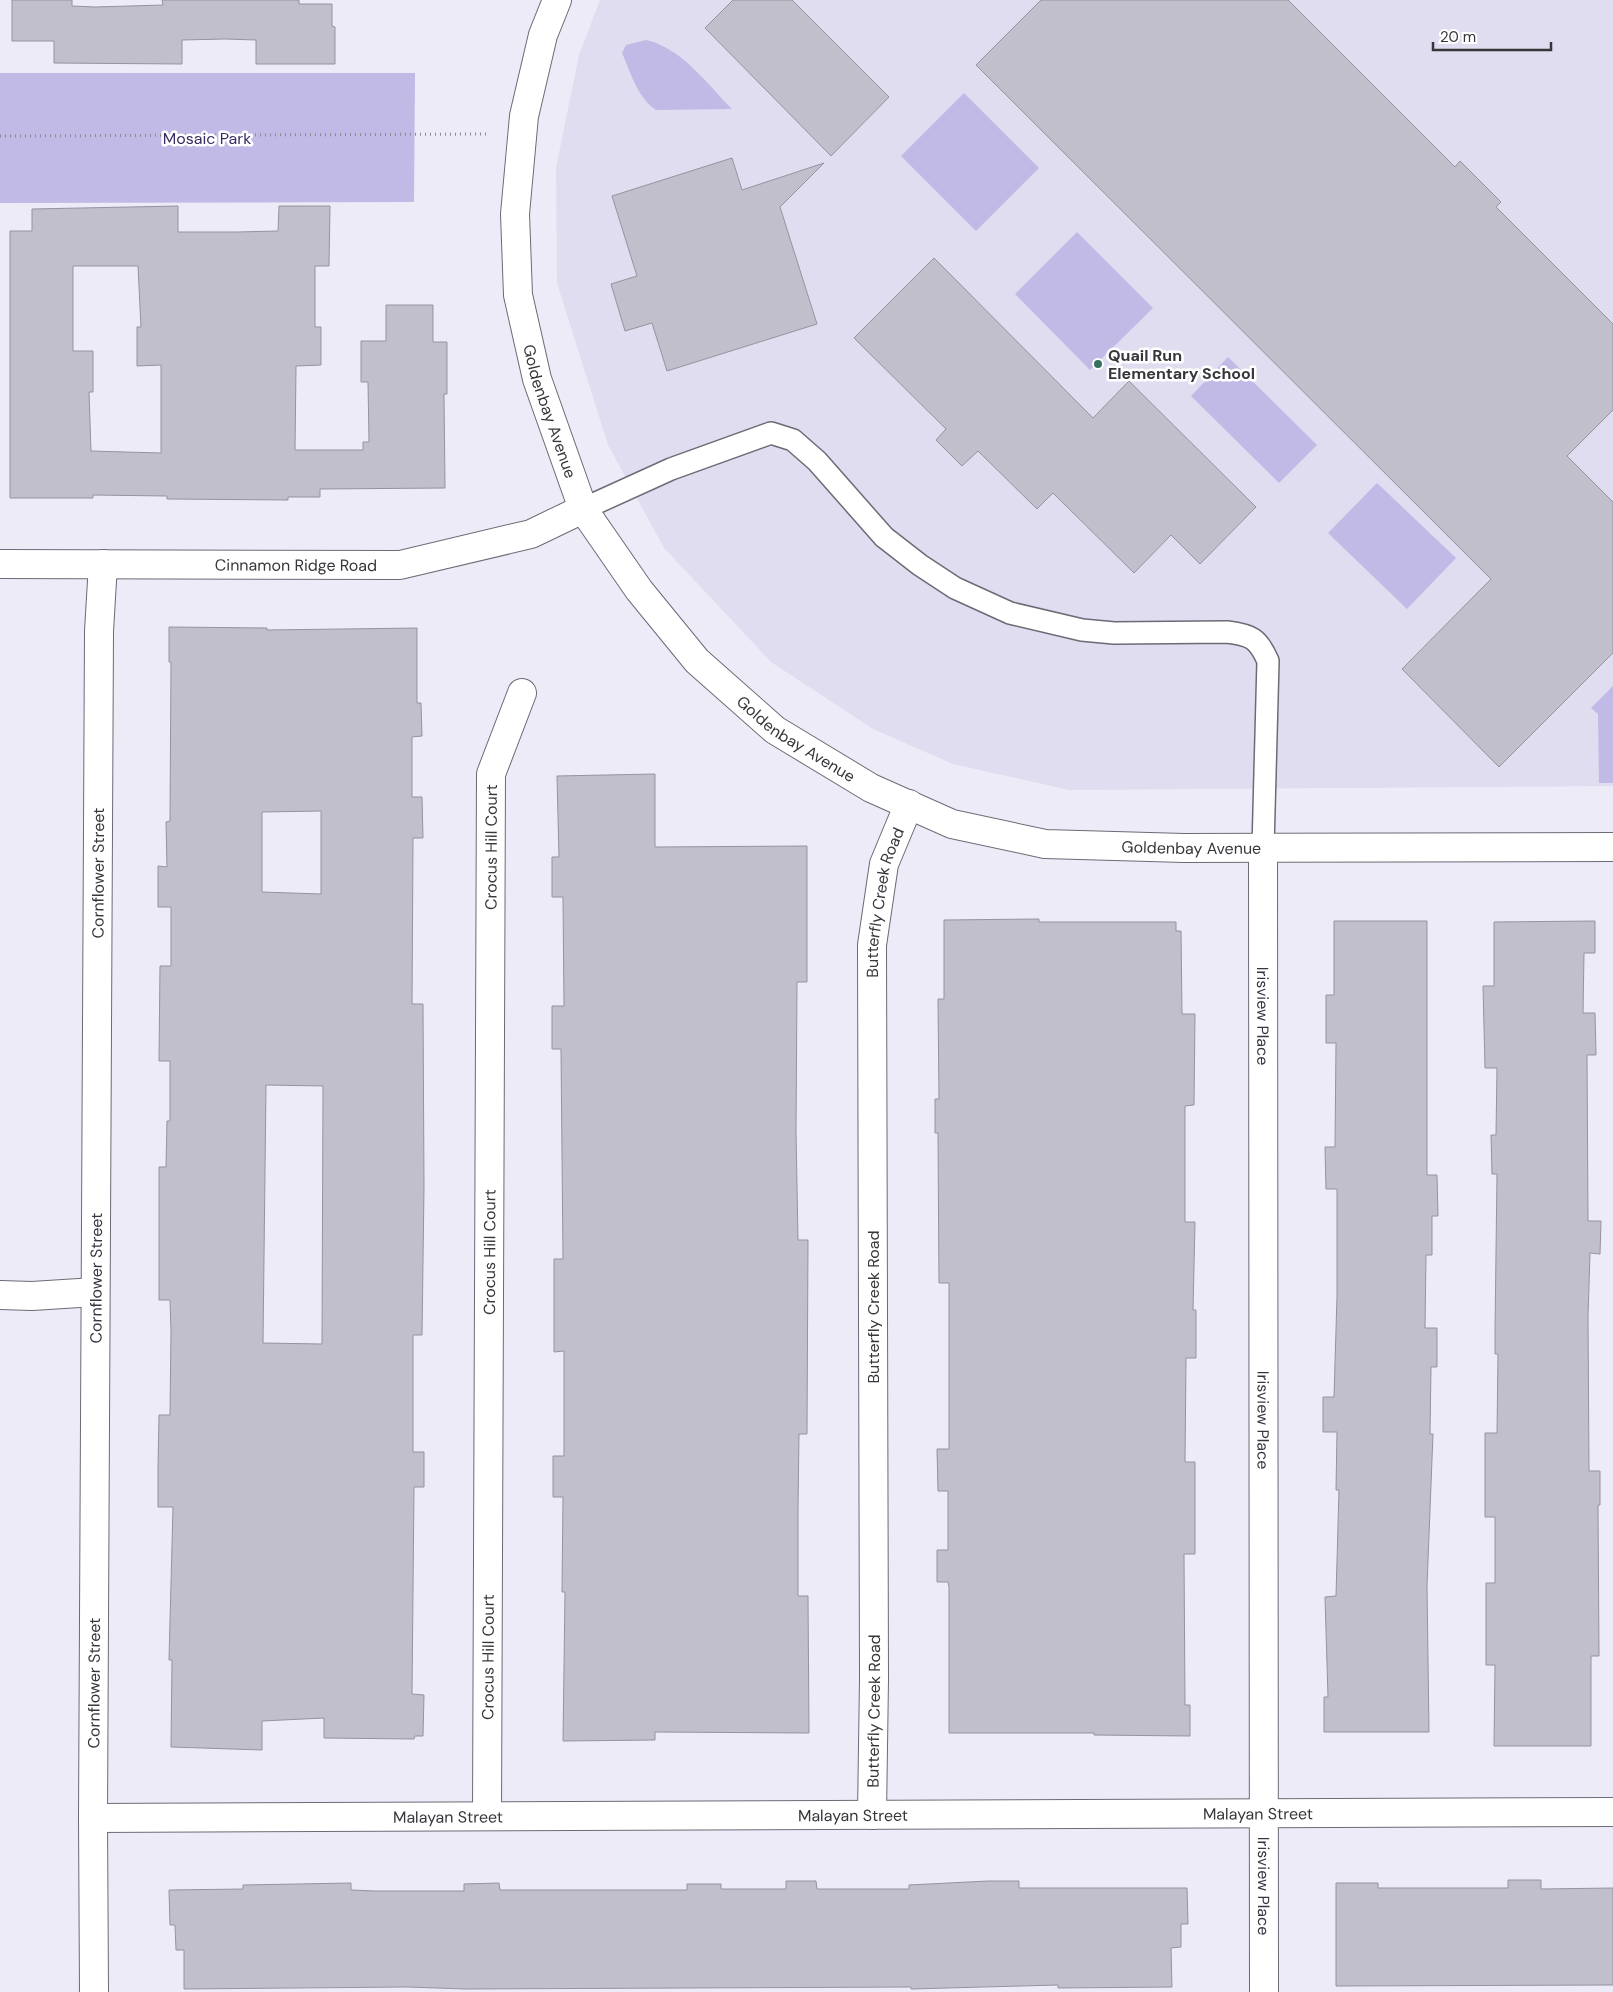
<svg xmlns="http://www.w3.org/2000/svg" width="1613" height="1992" viewBox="0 0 1613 1992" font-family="'DM Sans',sans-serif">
	<rect width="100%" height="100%" fill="#edebf8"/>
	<polygon fill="#dfddef" points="600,0 1613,0 1613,786 1069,790 953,764 873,729 771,662 664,548 608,445 557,283 556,168 579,55"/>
	<g fill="#c1bae6">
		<path d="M646,40C682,48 707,84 732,109L656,110C637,97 631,73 622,53L626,45Z"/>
		<polygon points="0,73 415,73 414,202 0,203"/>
		<polygon points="964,93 1039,168 976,231 901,156"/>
		<polygon points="1077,232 1153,308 1090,370 1015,294"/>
		<polygon points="1228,357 1317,445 1279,483 1191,396"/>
		<polygon points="1377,483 1456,558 1407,609 1328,533"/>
		<polygon points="1613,686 1613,783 1599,783 1598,714 1591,708"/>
	</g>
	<g fill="#c1bfcb" stroke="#95939f" fill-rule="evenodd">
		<polygon points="12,0 72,0 72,6 95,7 163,5 162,0 299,0 299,4 332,4 332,26 335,27 335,64 256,64 256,40 225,39 182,40 182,64 54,63 54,41 12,41"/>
		<polygon points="733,0 792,0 889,97 831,156 705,28"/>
		<polygon points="1041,0 1288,0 1455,167 1460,161 1501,202 1496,207 1613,324 1613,410 1567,456 1613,502 1613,653 1499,767 1402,669 1491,579 976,65"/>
		<polygon points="732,158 742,190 824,163 780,207 817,324 667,371 652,323 625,331 611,284 637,276 612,196"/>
		<path d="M178,206V232H237L278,231L279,206H330L329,266H315V327H321V365L296,366L295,450H363V442H369L368,382H361V341H386V305H433V342H447V394H444L445,488L320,489V497H288V500L167,499V496L93,495V498H10V231H32V209ZM73,266H138L141,327H137V366L161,365V453L91,451L89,392H93V351H73Z"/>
		<polygon points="934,258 1093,418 1129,381 1256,507 1200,564 1171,535 1134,573 1053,493 1037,509 978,451 962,466 936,440 946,429 854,338"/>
		<path d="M169,627L267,628V630L417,628V703H421L422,736L412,737V797H422L423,838H413L412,1004H423L424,1187L422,1335H413V1452H424V1487H414L412,1694L424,1695L423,1736H415L414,1739L324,1738V1718L262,1721V1750L171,1747L172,1660H169L173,1507H158V1466L159,1415H170L171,1331L170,1300H159V1167H166L167,1121H170V1061H159L160,966H171V907H158V866L167,867L166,822L170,821L171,662H169ZM321,811V894L262,892V812ZM266,1085L323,1086L322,1344L263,1343Z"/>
		<polygon points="655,774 655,847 807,846 807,982 797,982 796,1132 798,1240 808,1240 807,1434 799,1434 798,1509 798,1596 808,1596 809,1733 655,1732 655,1740 563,1741 565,1592 562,1592 563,1497 553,1497 553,1456 564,1456 564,1351 554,1352 554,1259 563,1259 561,1049 552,1049 552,1006 564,1006 563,897 552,897 552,857 559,857 557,776"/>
		<polygon points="1039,919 1039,922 1176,922 1176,931 1181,931 1182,1014 1195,1014 1194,1105 1185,1106 1185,1222 1195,1222 1193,1310 1196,1310 1196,1358 1186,1358 1185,1462 1195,1462 1195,1554 1184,1554 1185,1705 1190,1705 1190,1736 1094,1735 1094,1733 949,1733 949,1587 948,1582 937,1582 937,1550 948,1550 948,1491 938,1491 937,1449 949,1449 949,1283 939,1283 938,1133 935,1133 935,1099 939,1099 938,999 944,999 944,920"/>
		<polygon points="1334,921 1427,921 1427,1175 1437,1175 1438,1216 1432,1216 1432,1255 1426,1255 1425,1328 1437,1328 1437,1367 1431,1367 1430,1434 1433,1434 1427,1586 1429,1732 1324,1732 1324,1697 1328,1697 1325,1597 1336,1596 1339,1490 1336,1490 1337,1432 1323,1432 1323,1397 1334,1397 1337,1296 1337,1189 1326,1189 1325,1147 1335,1147 1336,1043 1326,1043 1326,995 1334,995"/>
		<polygon points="1595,921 1595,953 1584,953 1583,1013 1595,1013 1596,1055 1587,1055 1588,1221 1601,1221 1600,1254 1590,1253 1588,1317 1589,1471 1600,1471 1600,1505 1598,1505 1599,1656 1591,1656 1591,1746 1494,1746 1495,1665 1486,1665 1486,1583 1495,1583 1495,1517 1485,1517 1485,1433 1497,1433 1498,1354 1495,1354 1495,1332 1497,1174 1492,1174 1491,1135 1496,1135 1497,1068 1485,1068 1483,986 1494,986 1494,922"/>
		<polygon points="1508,1880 1541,1880 1541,1889 1613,1888 1613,1985 1336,1986 1336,1883 1378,1883 1378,1888 1508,1888"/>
		<polygon points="786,1881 816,1881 817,1889 909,1889 909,1885 988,1881 1019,1881 1019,1888 1187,1888 1188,1924 1181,1924 1181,1947 1171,1948 1172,1987 1058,1988 1058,1985 911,1989 911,1987 465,1989 407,1987 184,1989 184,1950 176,1950 175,1925 170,1925 169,1890 243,1889 243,1885 351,1883 351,1890 375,1891 464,1891 464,1884 499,1883 500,1890 687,1890 687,1884 721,1884 721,1889 786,1889"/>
	</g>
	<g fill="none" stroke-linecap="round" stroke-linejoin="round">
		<defs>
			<path id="lane" d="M583,509L671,469L771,433L793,440L817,461L884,537L920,565L955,588L1010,613L1082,630L1114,633L1227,632C1251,635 1258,638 1268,661L1263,848"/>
			<g id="street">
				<path id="s1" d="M557,0L543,35L524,116L515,214L518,295L537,379L583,509L639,590L697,661L775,730L871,788L952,824L1045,844L1184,848L1613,847"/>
				<path id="s2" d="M0,564L400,565L531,534L583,509"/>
				<path id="s3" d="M1263,848L1264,1992"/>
				<polyline points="0,1295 32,1296 95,1292"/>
				<path id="s4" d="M872,1815L874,1679L872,945L884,864L909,804"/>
				<path id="s5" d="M487,1816L491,774L522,693"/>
				<path id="s6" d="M93,1818L1613,1812"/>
				<path id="s7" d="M94,1992L93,1818L99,631L103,564"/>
			</g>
		</defs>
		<use href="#lane" stroke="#6c6b75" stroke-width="24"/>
		<use href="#street" stroke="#6c6b75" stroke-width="30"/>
		<polyline stroke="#8d8c95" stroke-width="3" stroke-dasharray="1 4" stroke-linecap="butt" points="0,136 489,134"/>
		<use href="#lane" stroke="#fff" stroke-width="21"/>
		<use href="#street" stroke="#fff" stroke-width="28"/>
	</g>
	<circle fill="#35725f" stroke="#fff" stroke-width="2" cx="1098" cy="364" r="5"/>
	<g text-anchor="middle" stroke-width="5" stroke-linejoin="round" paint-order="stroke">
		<g font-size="16" fill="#392b63" stroke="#fff">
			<text x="207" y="144">Mosaic Park</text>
		</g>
		<g font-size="16" font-weight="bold" fill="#37363b" stroke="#fff" text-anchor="start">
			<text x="1108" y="361">Quail Run<tspan x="1108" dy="18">Elementary School</tspan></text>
		</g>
		<g font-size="16" fill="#37363b" stroke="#fff">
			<text dy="6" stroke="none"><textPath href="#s1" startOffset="421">Goldenbay Avenue</textPath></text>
			<text dy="6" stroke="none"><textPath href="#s2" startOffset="296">Cinnamon Ridge Road</textPath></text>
			<text dy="6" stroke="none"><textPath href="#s1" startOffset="841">Goldenbay Avenue</textPath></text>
			<text dy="6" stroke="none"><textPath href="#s5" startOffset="969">Crocus Hill Court</textPath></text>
			<text dy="6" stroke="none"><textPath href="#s1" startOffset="1261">Goldenbay Avenue</textPath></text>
			<text dy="6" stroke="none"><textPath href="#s7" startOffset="1119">Cornflower Street</textPath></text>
			<text dy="6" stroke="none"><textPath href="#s4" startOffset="914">Butterfly Creek Road</textPath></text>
			<text dy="6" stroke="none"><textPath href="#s3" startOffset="168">Irisview Place</textPath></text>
			<text dy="6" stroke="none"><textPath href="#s5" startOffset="564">Crocus Hill Court</textPath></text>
			<text dy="6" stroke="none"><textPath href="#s7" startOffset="714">Cornflower Street</textPath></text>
			<text transform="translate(873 1307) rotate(-90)" y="6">Butterfly Creek Road</text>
			<text dy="6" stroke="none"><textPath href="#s3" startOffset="572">Irisview Place</textPath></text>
			<text dy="6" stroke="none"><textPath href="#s5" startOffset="159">Crocus Hill Court</textPath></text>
			<text dy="6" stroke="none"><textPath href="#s7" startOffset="309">Cornflower Street</textPath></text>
			<text dy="6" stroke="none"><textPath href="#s4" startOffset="104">Butterfly Creek Road</textPath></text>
			<text dy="6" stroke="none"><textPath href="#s6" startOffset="1165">Malayan Street</textPath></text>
			<text dy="6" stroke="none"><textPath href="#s6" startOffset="760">Malayan Street</textPath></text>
			<text dy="6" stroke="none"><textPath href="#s6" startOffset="355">Malayan Street</textPath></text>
			<text dy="6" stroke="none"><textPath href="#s3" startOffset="1038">Irisview Place</textPath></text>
		</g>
	</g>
	<path d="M1433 42v8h118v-8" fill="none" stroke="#37363b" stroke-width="2.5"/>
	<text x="1440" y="42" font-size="15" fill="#37363b" stroke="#ffffff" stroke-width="4" paint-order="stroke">20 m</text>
</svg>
